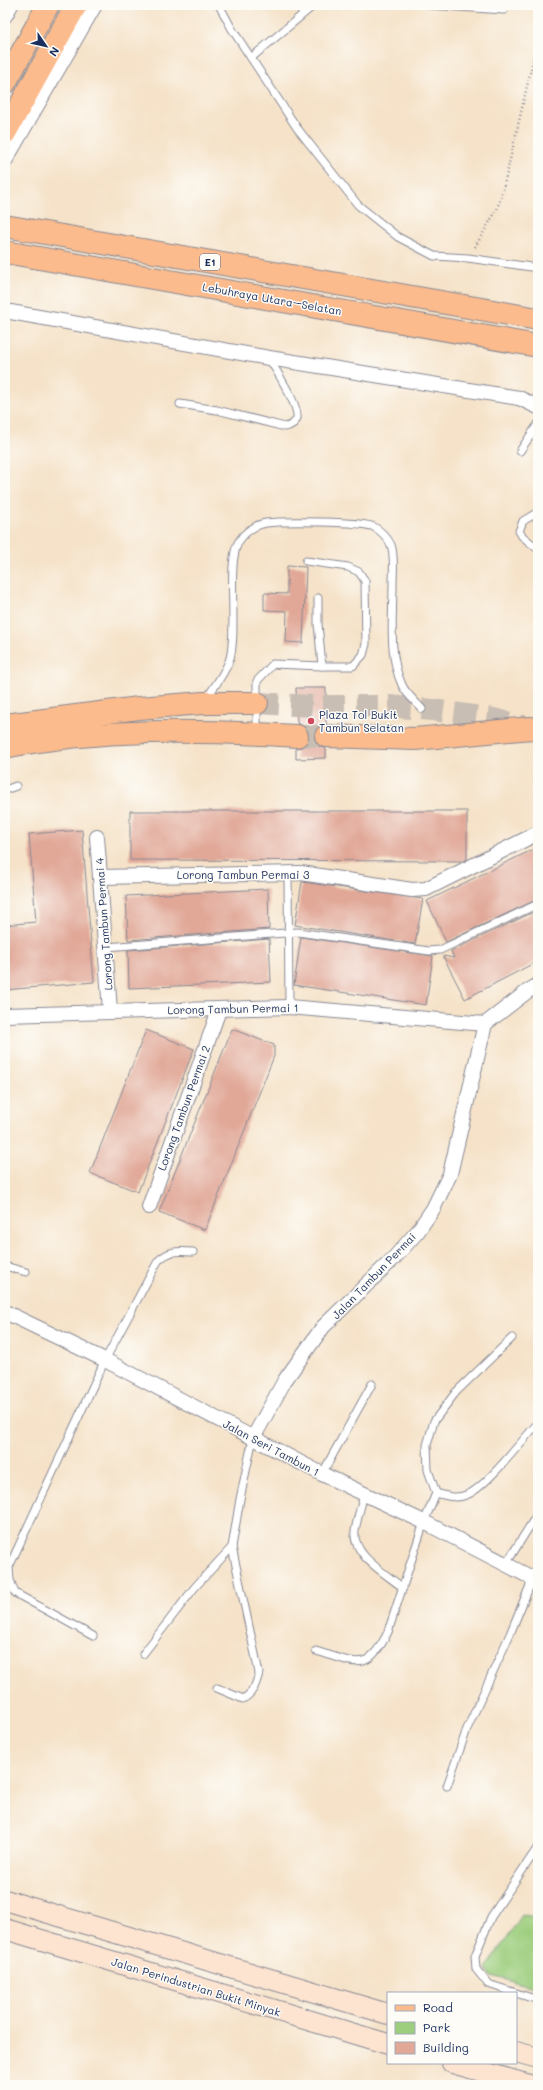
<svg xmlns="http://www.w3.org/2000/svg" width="543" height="2090" viewBox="0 0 543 2090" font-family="Mali,sans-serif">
	<rect width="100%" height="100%" fill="#fdfcf7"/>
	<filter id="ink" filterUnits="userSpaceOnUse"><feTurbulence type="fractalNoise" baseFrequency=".025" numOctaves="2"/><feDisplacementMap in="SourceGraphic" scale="8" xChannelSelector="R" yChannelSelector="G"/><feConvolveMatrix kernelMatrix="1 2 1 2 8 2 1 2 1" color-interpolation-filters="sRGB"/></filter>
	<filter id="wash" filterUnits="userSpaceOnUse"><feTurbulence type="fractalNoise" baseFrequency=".012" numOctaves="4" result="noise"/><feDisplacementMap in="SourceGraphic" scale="16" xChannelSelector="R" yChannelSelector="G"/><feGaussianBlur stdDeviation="0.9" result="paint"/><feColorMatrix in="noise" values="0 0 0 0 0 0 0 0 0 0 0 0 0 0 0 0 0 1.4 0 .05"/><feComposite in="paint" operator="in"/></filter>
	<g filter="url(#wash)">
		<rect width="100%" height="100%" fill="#f5e2c8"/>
		<polygon fill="#9dce7e" stroke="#5c7e6e" points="522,1915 538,1917 538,1988 491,1976 486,1969"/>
		<g id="blocks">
			<g fill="#e1a898">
				<polygon points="287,566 306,567 303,643 286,642 287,611 264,610 264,593 287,594"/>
				<polygon points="296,688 326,688 326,724 320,725 316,729 314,736 315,742 319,746 326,749 326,758 296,759 296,748 302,747 307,743 309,736 308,731 304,726 297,723"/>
				<polygon points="130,811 467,811 467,859 464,861 130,860"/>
				<polygon points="82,830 94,982 5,990 5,925 36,922 29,834"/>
				<polygon points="538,847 538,899 446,942 427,901"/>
				<polygon points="302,882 423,899 415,944 295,925"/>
				<polygon points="268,889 269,929 128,940 126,896"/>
				<polygon points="538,910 538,961 465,999 443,956 454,958 451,951"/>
				<polygon points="301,937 433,956 426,1005 294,985"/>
				<polygon points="269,939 271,982 129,988 128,950"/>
				<polygon points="232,1029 274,1045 274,1056 205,1230 159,1212"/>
				<polygon points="146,1030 194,1049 138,1192 90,1173"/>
			</g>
		</g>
	</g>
	<g filter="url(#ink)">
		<use href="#blocks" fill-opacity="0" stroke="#888893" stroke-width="1"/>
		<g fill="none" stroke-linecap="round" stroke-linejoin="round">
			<g stroke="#c9beb3" stroke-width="22" stroke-dasharray="22 11" stroke-linecap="butt">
				<polyline points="257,703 313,706 389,706 433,710 493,719 526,727"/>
				<polyline points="297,736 326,736"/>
			</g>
			<defs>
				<g id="service">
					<polyline points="219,5 232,29 297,128 358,205 398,237 434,256 468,258 538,268"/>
					<polyline points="429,5 504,10"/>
					<polyline points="251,58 314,5"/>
					<path d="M180,404L217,410L285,427C290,426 295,424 297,418C299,405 276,371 269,358"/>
					<polyline points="520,451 538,424"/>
					<polyline points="538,512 523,521 519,531 522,536 538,549"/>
					<polyline points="306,561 348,567 359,572 365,581 366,644 363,655 353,666 322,666"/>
					<path d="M206,699C214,687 226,672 230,658C238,629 226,560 239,541C245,532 255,525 266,523C282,521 361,521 374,527C380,530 388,538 391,545C395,556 393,572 393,584C393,616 388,655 402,685C406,694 416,702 422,709"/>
					<polyline points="257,731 257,681 273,664 322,666 318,624 318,598"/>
					<polyline points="5,790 16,786"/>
					<polyline points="288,873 289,1007"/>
					<polyline points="106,947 298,932 429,951 440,950 538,904"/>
					<polyline points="5,1266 26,1272"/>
					<polyline points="322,1474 372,1384"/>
					<polyline points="436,1493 428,1470 427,1445 434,1421 456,1392 512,1338"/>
					<path d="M436,1493C446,1496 456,1499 466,1495C485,1489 522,1440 538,1423"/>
					<path d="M364,1494C361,1506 357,1519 355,1531C352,1556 387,1574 403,1588"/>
					<polyline points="506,1564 538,1513"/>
					<path d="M93,1636L15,1593L10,1580L9,1567L105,1360L158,1261C169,1250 178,1251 193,1252"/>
					<path d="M316,1651C355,1662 367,1675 388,1632L424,1522L436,1493"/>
					<polyline points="143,1654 195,1587 232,1547"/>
					<path d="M217,1688L243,1699C253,1693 256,1685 259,1673L232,1547L240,1499L253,1438"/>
					<polyline points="447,1786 467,1729 510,1634 533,1578"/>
					<polyline points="538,1847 491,1917 475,1956 476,1969 488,1984 538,2000"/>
				</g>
				<g id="minor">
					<polyline points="5,16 11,5"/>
					<polyline points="5,161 95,5"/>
					<polyline points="5,311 269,358 519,398 538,407"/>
					<polyline points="97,837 110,1011"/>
					<polyline points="101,877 301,873 412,890 426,889 538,833"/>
					<polyline points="5,1015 289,1007 485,1024"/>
					<polyline points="149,1207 219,1010"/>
					<polyline points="5,1312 105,1360 322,1474 424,1522 538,1581"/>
					<polyline points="253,1438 285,1380 323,1327 394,1258 418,1231 433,1209 450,1174 485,1024 528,991 538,985"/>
				</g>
				<g id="secondary">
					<polyline points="5,1900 388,2014"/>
					<polyline points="5,1929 388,2044"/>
					<polyline points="516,2052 538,2058"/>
					<polyline points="452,2063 530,2085"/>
				</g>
				<g id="primary">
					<polyline points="5,83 48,5"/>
					<polyline points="5,133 76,5"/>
				</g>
				<g id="motorway">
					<polyline points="5,226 538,319"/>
					<polyline points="5,252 538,346"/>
					<polyline points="5,725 139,708 203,703 257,703"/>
					<polyline points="326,736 415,739 531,728 538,731"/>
					<path d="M5,747C100,728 200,730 297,736"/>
				</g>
			</defs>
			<use href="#service" stroke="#888893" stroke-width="9"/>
			<use href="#minor" stroke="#888893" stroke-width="16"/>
			<use href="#secondary" stroke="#888893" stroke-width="22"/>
			<use href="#primary" stroke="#888893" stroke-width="24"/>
			<use href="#motorway" stroke="#888893" stroke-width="24"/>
			<polyline stroke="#888893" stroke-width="2.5" stroke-dasharray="1 3" stroke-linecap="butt" points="475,247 497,209 503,190 538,39"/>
			<use href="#service" stroke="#fff" stroke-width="7"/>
			<use href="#minor" stroke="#fff" stroke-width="14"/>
			<use href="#secondary" stroke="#fde4d1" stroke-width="20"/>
			<use href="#primary" stroke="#fbbb8d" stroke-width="22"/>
			<use href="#motorway" stroke="#fbbb8d" stroke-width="22"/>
		</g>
	</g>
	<circle fill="#d1495b" stroke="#fdfcf7" stroke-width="1.5" cx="311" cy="721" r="4"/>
	<g text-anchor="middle" stroke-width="3" stroke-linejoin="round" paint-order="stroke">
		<rect fill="#fdfcf7" stroke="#5f6c8c" stroke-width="1" x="200" y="254" width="20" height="16" rx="3"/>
		<g font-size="10" font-weight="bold" fill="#1b2f5e">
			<text x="210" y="266">E1</text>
		</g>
		<g font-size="11" fill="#1b2f5e" stroke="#fdfcf7">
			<text transform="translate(272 299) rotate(10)" y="4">Lebuhraya Utara–Selatan</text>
			<text x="243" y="879">Lorong Tambun Permai 3</text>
			<text transform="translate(104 924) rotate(-94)" y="4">Lorong Tambun Permai 4</text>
			<text transform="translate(233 1009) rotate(-1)" y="4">Lorong Tambun Permai 1</text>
			<text transform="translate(184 1108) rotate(-70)" y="4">Lorong Tambun Permai 2</text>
			<text transform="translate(374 1276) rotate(-46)" y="4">Jalan Tambun Permai</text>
			<text transform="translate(271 1448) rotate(28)" y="4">Jalan Seri Tambun 1</text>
			<text transform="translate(196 1987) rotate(17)" y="4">Jalan Perindustrian Bukit Minyak</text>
		</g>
		<g font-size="11" fill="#1b2f5e" stroke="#fdfcf7" text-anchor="start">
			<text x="319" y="719">Plaza Tol Bukit<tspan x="319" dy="13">Tambun Selatan</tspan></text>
		</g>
	</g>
	<rect width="543" height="2090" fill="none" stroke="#fdfcf7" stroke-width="20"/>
	<rect x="387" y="1992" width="130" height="72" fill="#fdfcf7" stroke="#a3aaba"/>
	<rect x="395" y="2005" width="20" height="6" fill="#fbbb8d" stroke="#a3aaba"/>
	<text x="423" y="2012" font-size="12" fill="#1b2f5e">Road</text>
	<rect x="395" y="2022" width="20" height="12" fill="#9dce7e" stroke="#a3aaba"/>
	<text x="423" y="2032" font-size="12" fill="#1b2f5e">Park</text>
	<rect x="395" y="2042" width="20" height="12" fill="#e1a898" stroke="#a3aaba"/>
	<text x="423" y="2052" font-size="12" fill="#1b2f5e">Building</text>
	<g transform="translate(46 46) rotate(124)" stroke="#fdfcf7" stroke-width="3" paint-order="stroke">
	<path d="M0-3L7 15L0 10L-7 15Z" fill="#1b2f5e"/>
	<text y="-6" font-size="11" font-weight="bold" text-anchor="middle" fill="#1b2f5e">N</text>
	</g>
</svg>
